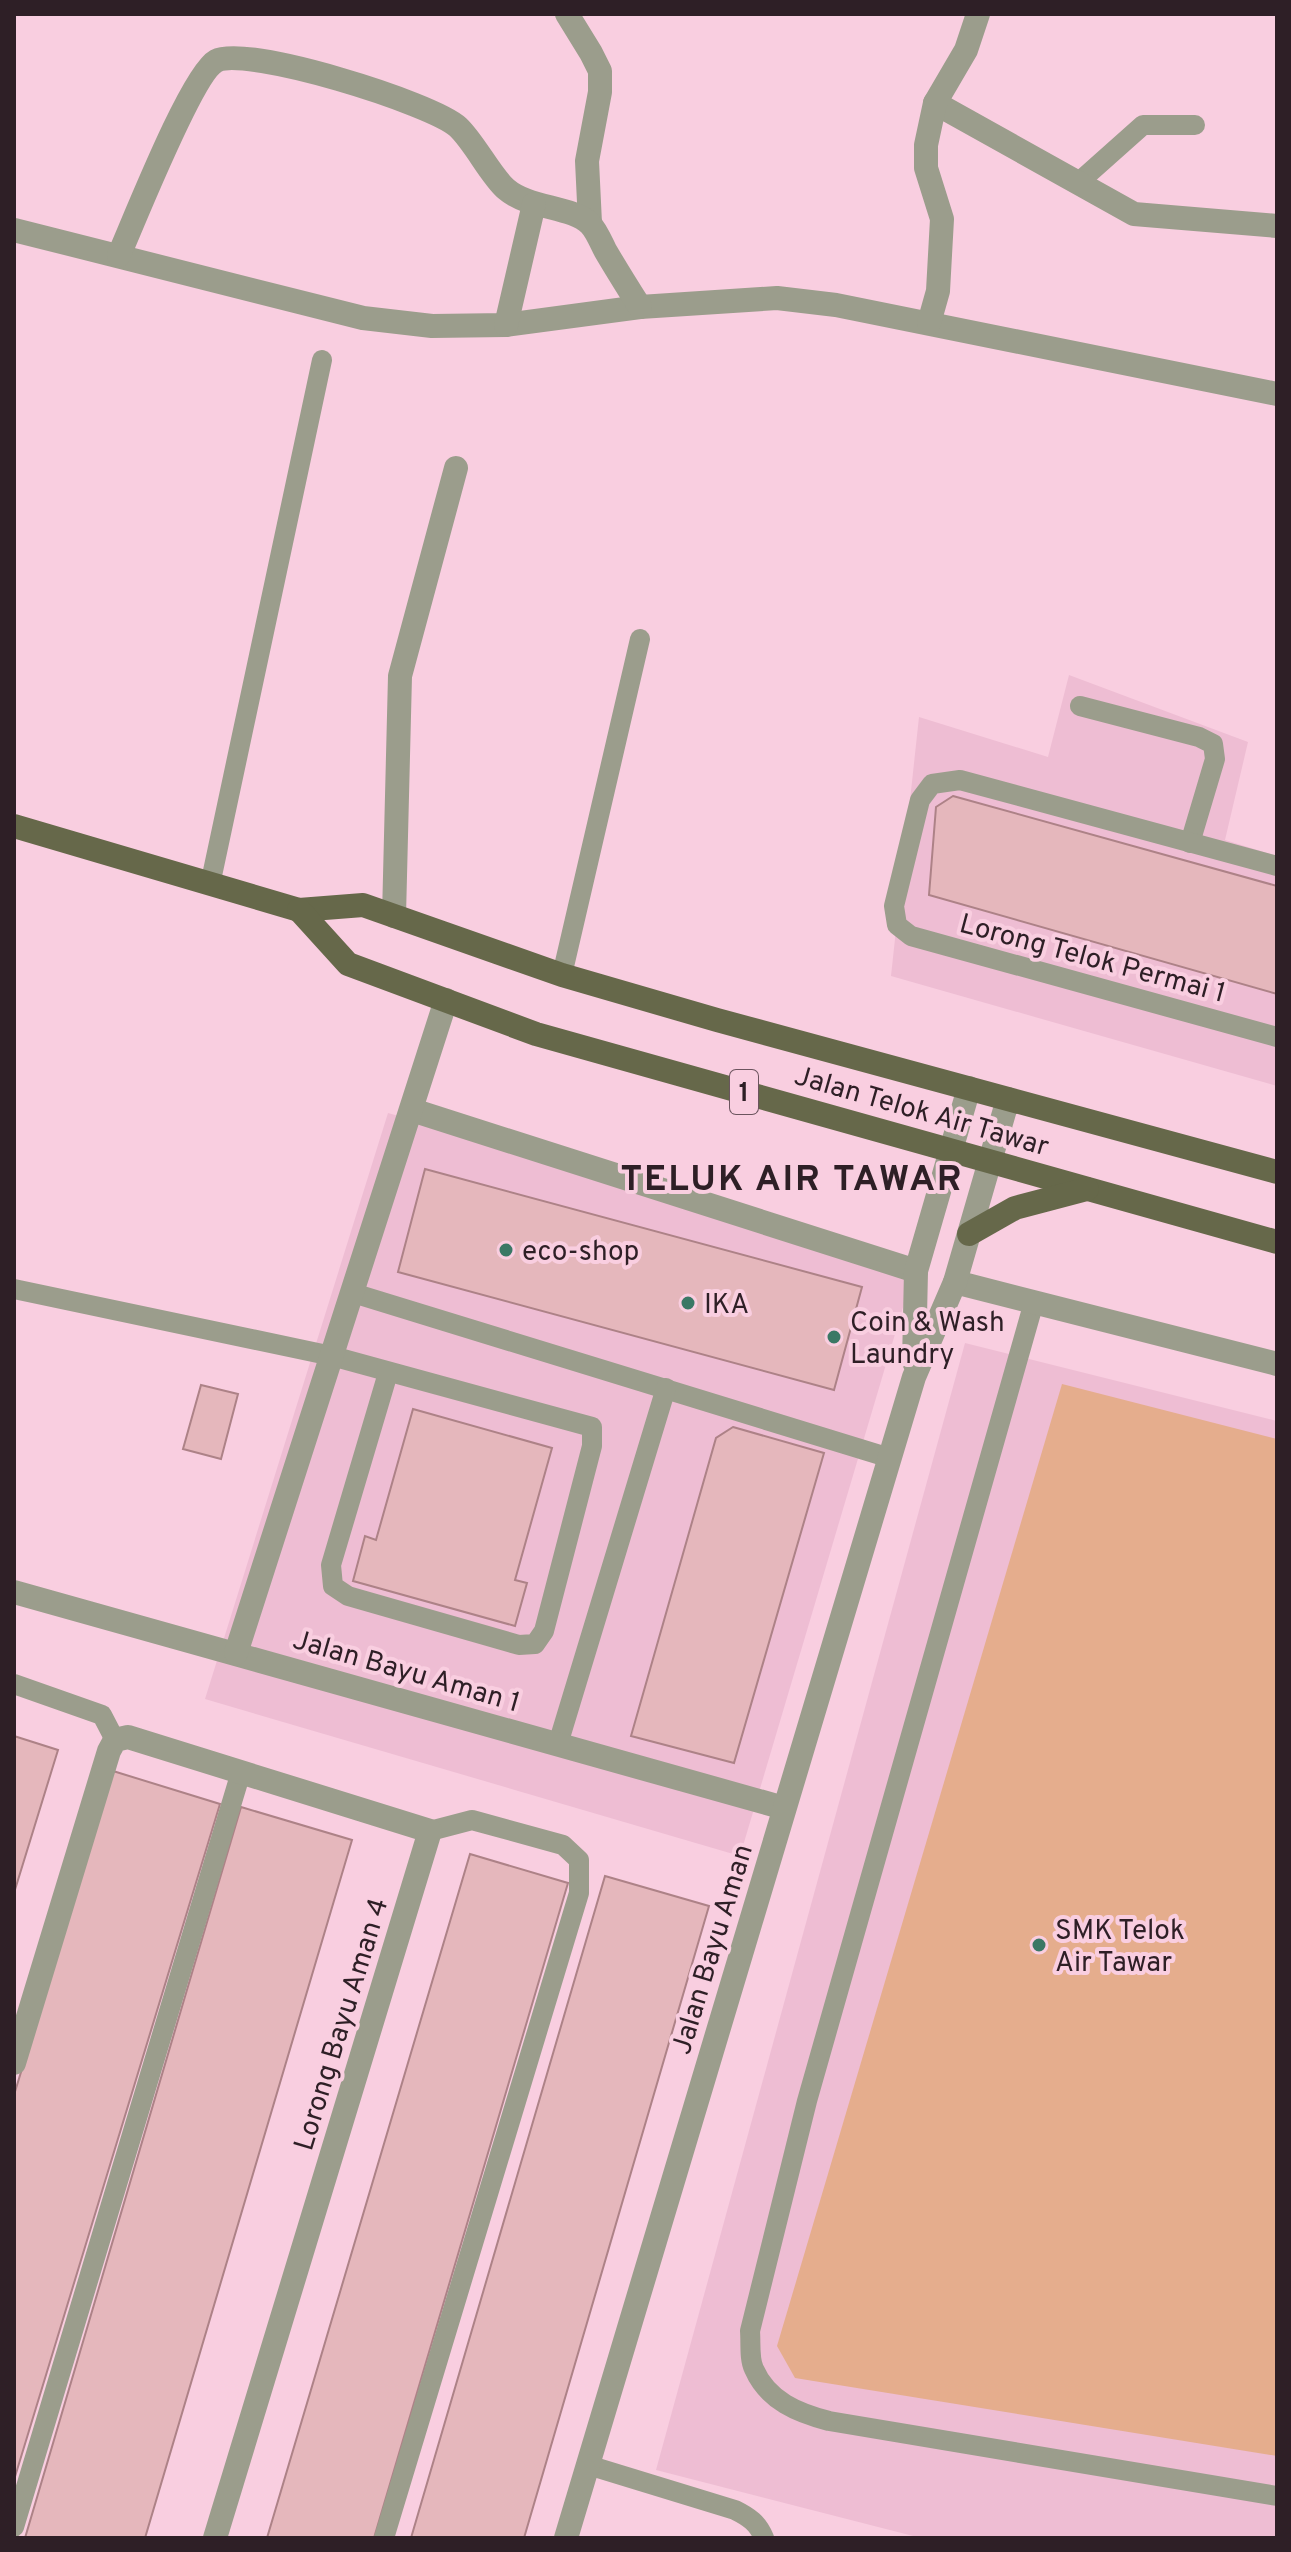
<svg xmlns="http://www.w3.org/2000/svg" width="1291" height="2552" viewBox="0 0 1291 2552" font-family="Overpass,sans-serif">
	<rect width="100%" height="100%" fill="#f9cee0"/>
	<g fill="#eebdd3">
		<polygon points="1069,675 1248,742 1225,840 1277,856 1277,1086 891,976 919,717 1048,757"/>
		<polygon points="388,1113 917,1260 740,1856 205,1699"/>
		<polygon points="965,1343 1277,1421 1277,2538 921,2538 656,2470"/>
	</g>
	<polygon fill="#e5ad8d" points="1062,1384 1277,1439 1277,2456 795,2378 777,2346"/>
	<g fill="#e5b7bc" stroke="#ad8287" stroke-width="2">
		<polygon points="953,796 1277,886 1277,994 929,895 936,807"/>
		<polygon points="425,1169 862,1287 834,1390 398,1272"/>
		<polygon points="201,1385 238,1394 221,1459 183,1449"/>
		<polygon points="413,1409 552,1448 515,1580 527,1583 515,1626 353,1581 365,1536 376,1540"/>
		<polygon points="733,1427 824,1453 734,1763 631,1736 716,1438"/>
		<polygon points="14,1736 58,1750 14,1893"/>
		<polygon points="113,1771 220,1804 14,2480 14,2095"/>
		<polygon points="241,1807 352,1840 145,2538 25,2538"/>
		<polygon points="470,1854 568,1883 374,2538 267,2538"/>
		<polygon points="605,1876 709,1906 524,2538 411,2538"/>
	</g>
	<g fill="none" stroke-linecap="round" stroke-linejoin="round">
		<g stroke="#9b9d8c" stroke-width="20">
			<polyline points="1079,182 1143,125 1195,125"/>
			<polyline points="1080,706 1199,737 1213,744 1215,759 1190,843"/>
			<polyline points="1277,866 960,780 932,784 920,800 894,906 897,925 911,936 1277,1037"/>
			<polyline points="210,885 322,360"/>
			<polyline points="562,975 640,639"/>
			<polyline points="14,1289 332,1356 592,1427 592,1446 544,1631 535,1644 519,1645 348,1596 333,1586 331,1565 388,1373"/>
			<polyline points="353,1293 890,1458"/>
			<path d="M1034,1302L807,2101L750,2331C751,2343 749,2359 754,2369C768,2401 798,2413 829,2421L1277,2496"/>
			<polyline points="14,1684 102,1715 115,1740"/>
			<polyline points="558,1744 666,1388"/>
			<path d="M588,2465L735,2510C749,2517 758,2523 764,2538"/>
			<polyline points="14,2527 241,1772"/>
			<polyline points="384,2538 579,1893 579,1860 563,1845 472,1820 430,1831"/>
		</g>
		<g stroke="#9b9d8c" stroke-width="24">
			<polyline points="567,14 591,53 600,71 600,92 587,161 590,223"/>
			<polyline points="935,103 1134,214 1277,226"/>
			<polyline points="14,230 363,318 432,326 506,325 640,307 777,298 836,305 1277,394"/>
			<path d="M119,255C134,221 192,74 216,61C246,45 432,103 458,127C475,143 490,175 506,189C529,209 572,206 590,224C596,230 601,242 605,250C616,269 628,288 640,307"/>
			<polyline points="929,323 938,291 942,219 926,168 926,145 935,103 966,50 978,14"/>
			<polyline points="506,325 534,204"/>
			<polyline points="394,916 400,676 456,468"/>
			<polyline points="412,1110 916,1271"/>
			<polyline points="955,1282 1277,1364"/>
			<polyline points="914,1362 916,1271 969,1088"/>
			<polyline points="14,1592 784,1808"/>
			<polyline points="236,1653 446,1000"/>
			<polyline points="14,2063 109,1751 115,1740 128,1737 430,1831 215,2538"/>
			<polyline points="566,2538 914,1377 955,1282 1008,1099"/>
		</g>
		<g stroke="#66684a" stroke-width="24">
			<polyline points="14,826 299,910 363,905 562,975 717,1020 1277,1172"/>
			<polyline points="299,910 348,964 536,1034 1277,1242"/>
			<polyline points="969,1234 1015,1208 1087,1189"/>
		</g>
	</g>
	<g fill="#3a7865" stroke="#f9cee0" stroke-width="3">
		<circle cx="506" cy="1250" r="8"/>
		<circle cx="688" cy="1303" r="8"/>
		<circle cx="834" cy="1337" r="8"/>
		<circle cx="1039" cy="1945" r="8"/>
	</g>
	<g text-anchor="middle" stroke-width="8" stroke-linejoin="round" paint-order="stroke">
		<rect fill="#f9cee0" stroke="#6b545e" stroke-width="2" x="730" y="1070" width="28" height="44" rx="6"/>
		<g font-size="26" font-weight="bold" fill="#2e1f26">
			<text x="744" y="1101">1</text>
		</g>
		<g font-size="28" fill="#2e1f26" stroke="#f9cee0">
			<text transform="translate(1093 957) rotate(15)" y="10">Lorong Telok Permai 1</text>
			<text transform="translate(922 1110) rotate(16)" y="10">Jalan Telok Air Tawar</text>
			<text transform="translate(407 1670) rotate(16)" y="10">Jalan Bayu Aman 1</text>
			<text transform="translate(711 1949) rotate(-73)" y="10">Jalan Bayu Aman</text>
			<text transform="translate(340 2024) rotate(-73)" y="10">Lorong Bayu Aman 4</text>
		</g>
		<g font-size="28" fill="#2e1f26" stroke="#f9cee0" text-anchor="start">
			<text x="522" y="1260">eco-shop</text>
			<text x="704" y="1313">IKA</text>
			<text x="850" y="1331">Coin &amp; Wash<tspan x="850" dy="32">Laundry</tspan></text>
			<text x="1055" y="1939">SMK Telok<tspan x="1055" dy="32">Air Tawar</tspan></text>
		</g>
		<g font-size="36" font-weight="bold" letter-spacing="2" fill="#2e1f26" stroke="#f9cee0">
			<text x="792" y="1190">TELUK AIR TAWAR</text>
		</g>
	</g>
	<rect width="1291" height="2552" fill="none" stroke="#2e1f26" stroke-width="32"/>
</svg>
